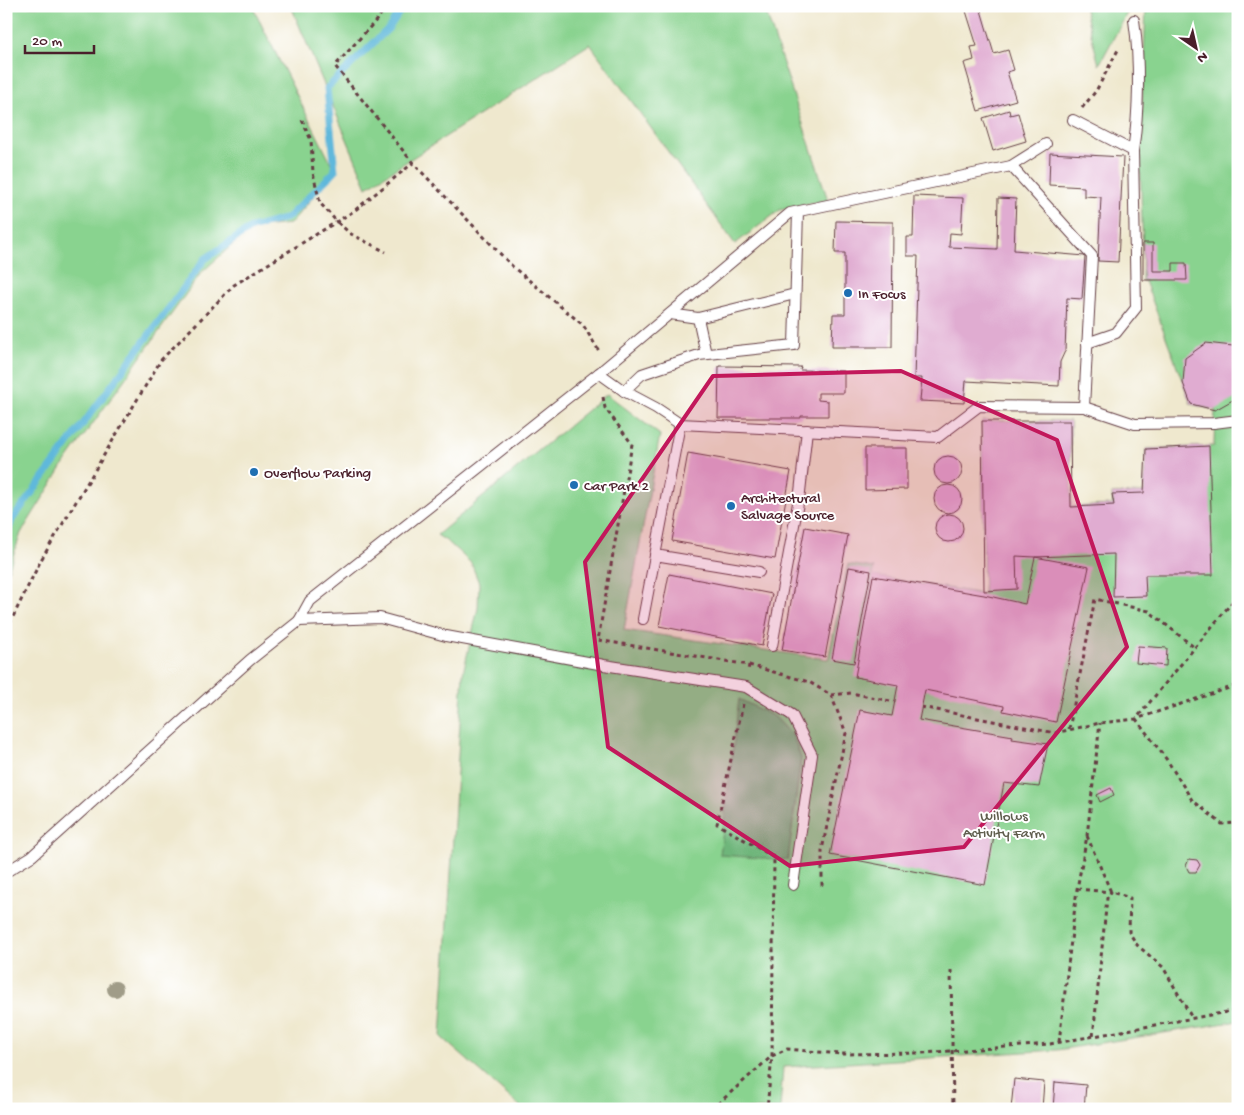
<svg xmlns="http://www.w3.org/2000/svg" width="1244" height="1115" viewBox="0 0 1244 1115" font-family="'Gochi Hand',sans-serif">
	<rect width="100%" height="100%" fill="#fff"/>
	<filter id="ink" filterUnits="userSpaceOnUse"><feTurbulence type="fractalNoise" baseFrequency=".02" numOctaves="2"/><feDisplacementMap in="SourceGraphic" scale="10" xChannelSelector="R" yChannelSelector="G"/><feConvolveMatrix kernelMatrix="1 2 1 2 8 2 1 2 1" color-interpolation-filters="sRGB"/></filter>
	<filter id="wash" filterUnits="userSpaceOnUse"><feTurbulence type="fractalNoise" baseFrequency=".0096" numOctaves="4" result="noise"/><feDisplacementMap in="SourceGraphic" scale="20" xChannelSelector="R" yChannelSelector="G"/><feGaussianBlur stdDeviation="1.12" result="paint"/><feColorMatrix in="noise" values="0 0 0 0 0 0 0 0 0 0 0 0 0 0 0 0 0 1.4 0 .05"/><feComposite in="paint" operator="in"/></filter>
	<g filter="url(#wash)">
		<rect width="100%" height="100%" fill="#efe8ce"/>
		<g fill="#89d38f" stroke="#6a795d">
			<polygon points="6,6 252,6 335,171 290,224 251,228 201,273 66,461 21,533 6,577"/>
			<polygon points="291,6 764,6 828,200 780,210 735,244 590,44 367,187"/>
			<polygon points="1084,6 1131,6 1099,65"/>
			<polygon points="1146,6 1238,6 1238,1021 1057,1050 783,1067 780,1109 523,1109 441,1037 463,673 478,608 479,583 471,563 448,542 437,535 607,394 660,435 624,630 828,659 848,564 874,568 873,576 984,594 982,421 1070,421 1071,507 1113,505 1112,494 1144,493 1146,449 1214,446 1215,410 1191,404 1145,281 1142,281 1143,255 1140,158"/>
		</g>
		<polygon fill="#6eb57a" stroke="#5c6a52" points="739,699 775,717 793,736 801,758 788,860 720,855"/>
		<g fill="none" stroke-linecap="round" stroke-linejoin="round">
			<polyline stroke="#5eb8db" stroke-width="7" points="6,537 12,520 205,259 251,228 287,218 335,171 327,88 389,28 403,6"/>
		</g>
		<g id="blocks">
			<g fill="#e0acd1">
				<polygon points="980,7 994,54 1008,50 1014,70 1007,72 1016,100 978,111 964,63 974,60 971,47 977,46 966,11"/>
				<polygon points="1009,110 1010,115 1018,113 1026,141 993,151 983,118"/>
				<polygon points="1050,153 1123,157 1118,262 1098,261 1101,197 1084,196 1084,187 1049,185"/>
				<polygon points="914,196 963,198 961,234 950,233 949,247 997,249 998,198 1016,199 1014,250 1085,256 1082,299 1067,298 1065,351 1060,362 1059,386 966,381 964,403 920,401 922,378 914,378 918,256 907,256 907,237 913,237"/>
				<polygon points="836,221 893,222 892,347 832,347 833,314 845,314 845,253 835,253"/>
				<polygon points="1143,243 1153,243 1153,271 1173,271 1173,263 1186,263 1187,280 1143,280"/>
				<polygon points="1206,343 1233,346 1238,353 1238,397 1215,410 1191,404 1183,383 1185,358"/>
				<polygon points="719,366 801,367 800,370 844,371 844,393 818,393 818,400 828,401 828,416 801,416 801,418 718,418"/>
				<polygon points="982,421 1070,421 1071,507 1114,505 1112,494 1144,493 1146,449 1209,446 1213,575 1145,575 1146,596 1113,597 1114,554 1035,557 1089,567 1056,722 1003,711 1004,706 925,690 919,720 1013,736 1012,739 1048,744 1039,787 1004,783 985,885 830,855 860,710 892,716 898,685 855,677 873,576 984,595 1025,604 1035,557 1016,556 1017,589 984,591"/>
				<polygon points="865,448 907,448 907,489 865,490"/>
				<polygon points="688,453 791,471 775,559 672,541"/>
				<circle cx="948" cy="470" r="14"/>
				<circle cx="948" cy="499" r="14"/>
				<circle cx="949" cy="528" r="14"/>
				<polygon points="805,527 848,535 825,657 782,650"/>
				<polygon points="849,567 871,571 854,663 832,659"/>
				<polygon points="669,574 772,594 762,646 659,626"/>
				<polygon points="1138,646 1167,648 1166,666 1136,663"/>
				<polygon points="1111,788 1114,795 1100,802 1097,795"/>
				<polygon points="1189,859 1197,860 1200,865 1196,872 1189,872 1186,866"/>
				<polygon points="1014,1079 1044,1082 1042,1109 1011,1109"/>
				<polygon points="1055,1082 1086,1085 1084,1109 1053,1109"/>
			</g>
		</g>
	</g>
	<g filter="url(#ink)">
		<use href="#blocks" fill-opacity="0" stroke="#633d43" stroke-width="1"/>
		<g fill="none" stroke-linecap="round" stroke-linejoin="round">
			<defs>
				<g id="service">
					<polyline points="1073,120 1133,151 1136,308 1116,333 1087,343"/>
					<path d="M1133,151C1139,112 1140,60 1134,20"/>
					<polyline points="1011,166 1092,256 1084,407"/>
					<polyline points="670,314 698,318 795,294"/>
					<polyline points="698,318 706,354"/>
					<polyline points="599,373 624,391 656,408 680,424 938,437 979,406 1084,407 1135,424 1214,423 1238,420"/>
					<polyline points="624,391 642,374 699,355 794,345 798,212"/>
					<polyline points="655,555 759,572"/>
					<polyline points="643,619 680,424"/>
					<polyline points="299,621 310,601 599,373 790,213 1011,166 1046,144"/>
					<polyline points="772,646 800,492 807,430"/>
					<polyline points="6,872 32,856 250,660 299,621 380,618 446,636 604,665 746,687 792,715 812,755 793,885"/>
				</g>
			</defs>
			<use href="#service" stroke="#633d43" stroke-width="12"/>
			<g stroke="#633d43" stroke-width="3" stroke-dasharray="4 4" stroke-linecap="butt">
				<polyline points="386,6 379,17 335,66 413,163 513,267 583,325 599,351"/>
				<polyline points="1237,6 1238,23"/>
				<polyline points="1082,108 1096,91 1119,48"/>
				<polyline points="302,120 311,140 313,173 320,203 337,222 351,234 386,252"/>
				<polyline points="1235,165 1238,187"/>
				<polyline points="603,397 605,408 632,444 598,640 749,665 748,671"/>
				<polyline points="1238,595 1136,719 1167,760 1192,800 1222,824 1238,823"/>
				<polyline points="6,631 41,560 161,360 234,285 354,211 413,163"/>
				<polyline points="749,665 809,682 831,695 846,733 822,850 822,889"/>
				<polyline points="831,695 851,693 895,702"/>
				<polyline points="743,704 717,824 774,857 772,1056 767,1109"/>
				<polyline points="921,707 1055,733 1100,723 1136,719 1238,685"/>
				<polyline points="1069,729 1095,599 1149,611 1195,648"/>
				<polyline points="1087,836 1111,892 1130,898 1129,932 1137,945 1163,967 1192,1018"/>
				<polyline points="1077,889 1111,892 1107,898 1093,1037"/>
				<polyline points="951,970 953,1109"/>
				<polyline points="1059,1042 1077,889 1087,836 1100,723"/>
				<polyline points="712,1109 772,1056 787,1049 841,1054 922,1053 1050,1044 1238,1010"/>
			</g>
			<use href="#service" stroke="#fff" stroke-width="10"/>
		</g>
		<circle fill="#a09c88" cx="115" cy="989" r="8"/>
	</g>
	<path fill="#c2185b" fill-opacity="0.2" stroke="#c2185b" stroke-width="4" stroke-linejoin="round" d="M901,371L1057,440L1127,647L964,847L790,866L608,747L585,562L713,376Z"/>
	<g fill="#1f6fb2" stroke="#fff" stroke-width="2">
		<circle cx="848" cy="293" r="5"/>
		<circle cx="254" cy="472" r="5"/>
		<circle cx="574" cy="485" r="5"/>
		<circle cx="731" cy="506" r="5"/>
	</g>
	<g text-anchor="middle" stroke-width="4" stroke-linejoin="round" paint-order="stroke">
		<g font-size="15" fill="#4a1f2b" stroke="#fff" text-anchor="start">
			<text x="858" y="298">In Focus</text>
			<text x="264" y="477">Overflow Parking</text>
			<text x="584" y="490">Car Park 2</text>
			<text x="741" y="502">Architectural<tspan x="741" dy="17">Salvage Source</tspan></text>
		</g>
		<g font-size="15" fill="#605e4e" stroke="#fff">
			<text x="1004" y="820">Willows<tspan x="1004" dy="17">Activity Farm</tspan></text>
		</g>
	</g>
	<rect width="1244" height="1115" fill="none" stroke="#fff" stroke-width="25"/>
	<g transform="translate(1196 48) rotate(146)" stroke="#ffffff" stroke-width="4" paint-order="stroke">
	<path d="M0-4L9 19L0 12L-9 19Z" fill="#4a1f2b"/>
	<text y="-8" font-size="14" font-weight="bold" text-anchor="middle" fill="#4a1f2b">N</text>
	</g>
	<path d="M25 45v8h69v-8" fill="none" stroke="#4a1f2b" stroke-width="2.5"/>
	<text x="32" y="45" font-size="15" fill="#4a1f2b" stroke="#ffffff" stroke-width="4" paint-order="stroke">20 m</text>
</svg>
